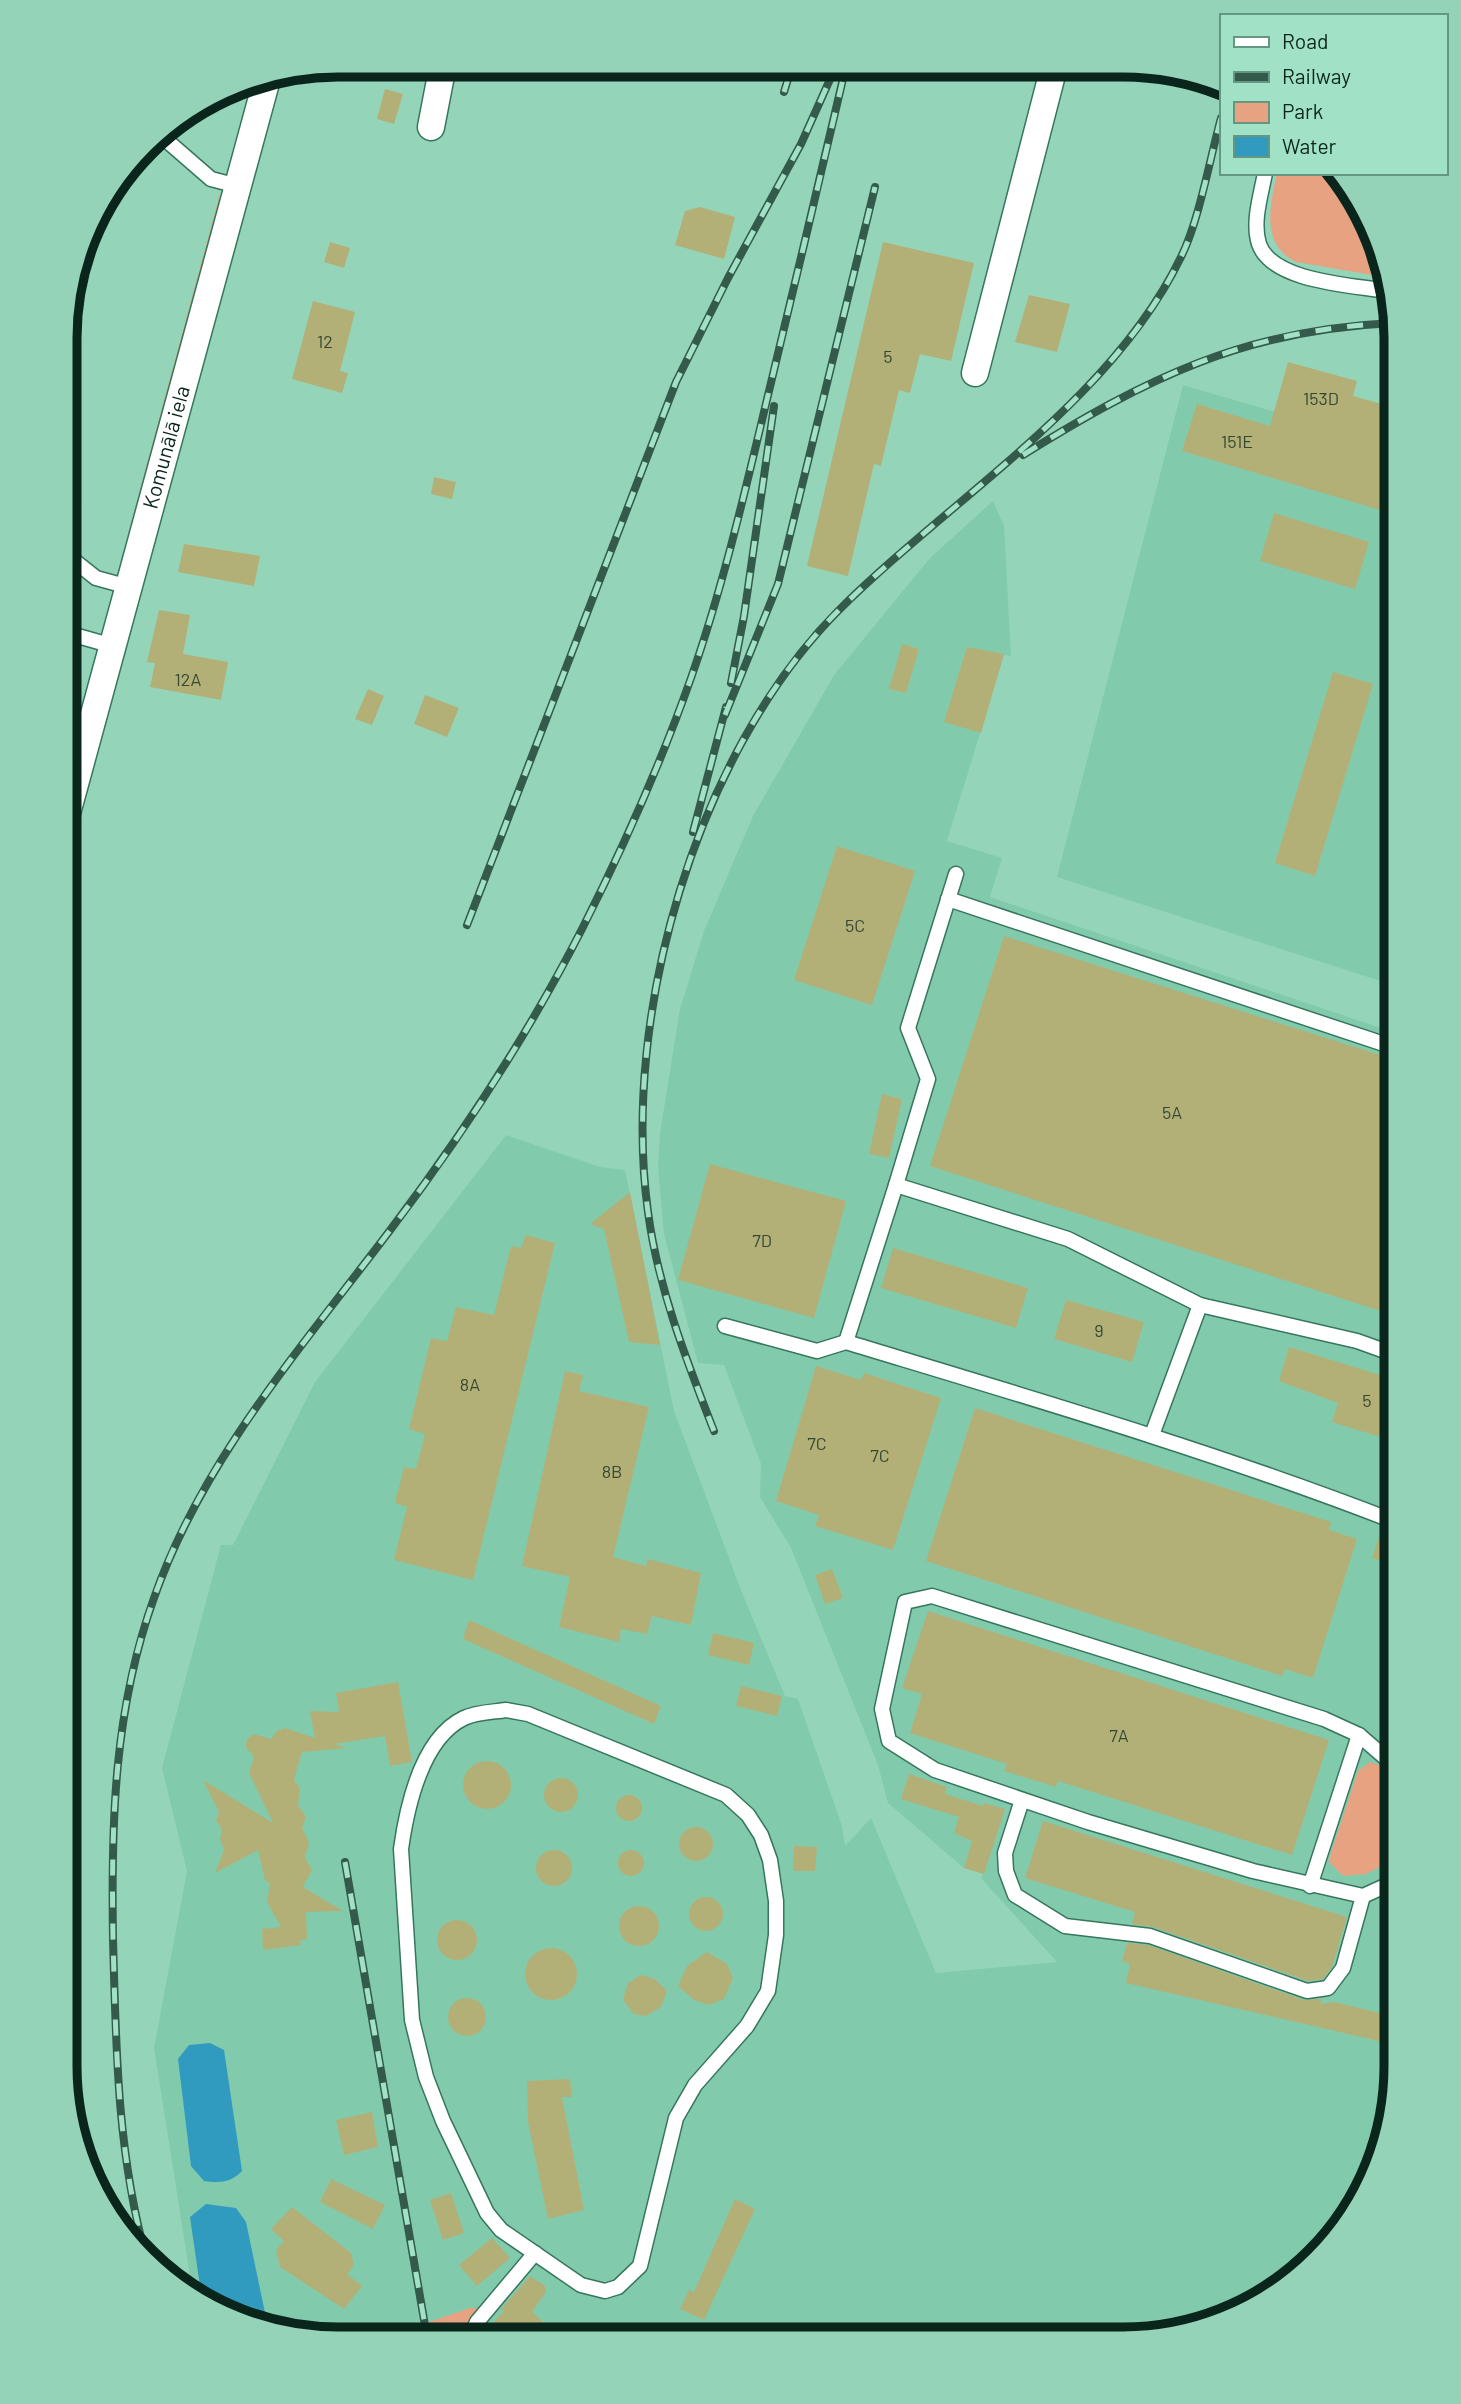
<svg xmlns="http://www.w3.org/2000/svg" width="1461" height="2404" viewBox="0 0 1461 2404" font-family="Barlow,sans-serif">
	<rect width="100%" height="100%" fill="#94d5b9"/>
	<g fill="#81cbac">
		<polygon points="1183,385 1396,447 1396,986 1057,877"/>
		<polygon points="993,501 1004,526 1011,656 1004,655 947,841 1002,858 990,897 1396,1033 1396,2084 1376,2170 1340,2232 1290,2282 1227,2319 1123,2339 486,2337 470,2308 386,2337 303,2337 233,2318 193,2295 154,2048 187,1871 162,1768 221,1545 233,1545 315,1382 506,1135 600,1167 625,1170 674,1411 741,1590 785,1696 798,1699 842,1826 845,1846 871,1818 936,1973 1057,1962 981,1878 983,1874 964,1868 888,1803 878,1765 791,1548 760,1497 761,1464 724,1365 698,1363 664,1234 658,1167 660,1133 680,1009 704,931 753,816 834,675 930,558"/>
	</g>
	<g fill="#e6a281">
		<path d="M1277,173H1341L1376,234L1384,277L1296,262C1260,244 1270,206 1277,173Z"/>
		<polygon points="218,192 219,205 119,567 218,201"/>
		<polygon points="1370,1762 1385,1767 1396,1780 1396,1859 1366,1874 1343,1876 1329,1862 1331,1853 1358,1771"/>
		<polygon points="470,2308 477,2308 457,2337 432,2337 429,2322"/>
		<polygon points="421,2325 423,2337 386,2337 390,2336"/>
	</g>
	<g fill="#319abf">
		<path d="M210,2043L224,2050L242,2171C230,2183 220,2183 204,2181L191,2166L178,2059L189,2045Z"/>
		<polygon points="206,2204 236,2208 246,2222 268,2327 233,2318 202,2300 190,2217"/>
	</g>
	<g fill="#b3b077">
		<polygon points="385,89 403,94 394,124 377,119"/>
		<polygon points="700,207 735,217 724,259 675,245 685,211"/>
		<polygon points="330,242 350,248 344,268 324,262"/>
		<polygon points="883,242 974,263 951,361 920,354 910,393 899,390 881,466 874,464 848,576 807,566"/>
		<polygon points="1029,295 1070,304 1057,352 1015,342"/>
		<polygon points="313,301 355,312 340,371 348,373 342,393 292,379"/>
		<polygon points="1288,362 1357,381 1353,396 1396,408 1396,453 1380,510 1182,451 1197,404 1270,426"/>
		<polygon points="434,477 456,482 452,499 431,494"/>
		<polygon points="1274,513 1369,542 1355,589 1260,561"/>
		<polygon points="184,544 260,556 254,586 178,572"/>
		<polygon points="159,610 190,615 183,654 228,662 221,700 150,687 155,663 147,662"/>
		<polygon points="902,644 919,649 906,693 889,689"/>
		<polygon points="967,647 1004,654 981,733 944,722"/>
		<polygon points="1333,672 1373,684 1315,876 1275,863"/>
		<polygon points="368,689 384,696 372,725 355,719"/>
		<polygon points="425,695 459,708 447,737 414,724"/>
		<polygon points="837,846 915,871 872,1005 794,980"/>
		<polygon points="1004,936 1396,1060 1396,1316 930,1166"/>
		<polygon points="882,1094 902,1099 889,1158 869,1154"/>
		<polygon points="710,1164 846,1201 814,1318 678,1280"/>
		<polygon points="630,1192 643,1258 660,1345 629,1342 604,1229 590,1224"/>
		<polygon points="526,1235 555,1243 473,1580 394,1560 407,1507 395,1503 404,1467 416,1469 425,1434 409,1429 431,1338 447,1341 456,1307 494,1315 511,1246 521,1248"/>
		<polygon points="893,1248 1028,1288 1016,1328 881,1288"/>
		<polygon points="1066,1300 1144,1322 1132,1362 1054,1339"/>
		<polygon points="1289,1347 1396,1380 1396,1442 1332,1422 1338,1403 1279,1381"/>
		<polygon points="816,1366 861,1380 864,1373 941,1398 893,1550 815,1526 819,1515 776,1501"/>
		<polygon points="565,1371 583,1375 579,1391 649,1407 613,1557 646,1566 648,1559 701,1573 691,1625 652,1616 647,1634 621,1629 619,1642 559,1627 570,1577 522,1566"/>
		<polygon points="975,1408 1331,1522 1329,1530 1357,1539 1313,1678 1285,1669 1282,1676 926,1561"/>
		<polygon points="1379,1537 1396,1543 1396,1565 1372,1558"/>
		<polygon points="832,1569 843,1598 825,1604 815,1575"/>
		<polygon points="928,1611 1329,1740 1292,1855 1058,1781 1056,1787 1004,1771 1007,1764 910,1733 922,1694 902,1688"/>
		<polygon points="469,1620 661,1706 654,1724 463,1639"/>
		<polygon points="713,1633 754,1643 749,1665 708,1655"/>
		<polygon points="398,1682 412,1762 390,1766 385,1736 334,1744 347,1748 302,1752 294,1780 300,1788 298,1805 306,1817 302,1828 309,1842 305,1858 312,1870 303,1887 343,1911 306,1912 307,1939 300,1940 301,1945 263,1950 262,1929 281,1927 267,1902 270,1884 265,1880 258,1850 215,1873 224,1850 220,1839 222,1830 216,1820 219,1812 203,1780 273,1823 249,1773 254,1757 246,1747 247,1739 254,1734 271,1739 277,1731 285,1728 315,1738 310,1711 339,1712 336,1693"/>
		<polygon points="741,1686 782,1696 777,1716 736,1706"/>
		<circle cx="487" cy="1785" r="24"/>
		<polygon points="909,1774 947,1787 945,1794 983,1806 984,1803 1005,1809 984,1874 964,1868 972,1841 954,1833 959,1817 901,1799"/>
		<circle cx="561" cy="1795" r="17"/>
		<circle cx="629" cy="1808" r="13"/>
		<polygon points="1043,1821 1347,1917 1332,1967 1323,1979 1308,1981 1153,1927 1132,1924 1135,1912 1025,1878"/>
		<circle cx="696" cy="1844" r="17"/>
		<polygon points="794,1846 817,1847 815,1871 793,1871"/>
		<circle cx="631" cy="1863" r="13"/>
		<circle cx="554" cy="1868" r="18"/>
		<circle cx="706" cy="1914" r="17"/>
		<circle cx="639" cy="1926" r="20"/>
		<circle cx="457" cy="1940" r="20"/>
		<polygon points="1127,1943 1148,1945 1304,2000 1322,1999 1320,2004 1334,2002 1396,2017 1396,2045 1126,1983 1130,1964 1122,1961"/>
		<circle cx="551" cy="1974" r="26"/>
		<polygon points="707,1952 727,1964 733,1978 724,1999 709,2005 694,2000 678,1986 687,1966"/>
		<polygon points="641,1975 655,1979 667,1991 661,2007 646,2016 634,2014 623,2000 628,1983"/>
		<circle cx="467" cy="2017" r="19"/>
		<polygon points="570,2079 572,2097 562,2097 584,2210 548,2219 528,2122 527,2081"/>
		<polygon points="372,2112 378,2147 344,2155 336,2120"/>
		<polygon points="331,2179 385,2205 373,2229 320,2202"/>
		<polygon points="451,2193 464,2233 443,2240 430,2200"/>
		<polygon points="735,2199 755,2209 704,2320 680,2309 689,2290 694,2292"/>
		<polygon points="292,2207 351,2253 354,2265 347,2274 362,2286 344,2309 280,2267 276,2250 284,2241 271,2229"/>
		<polygon points="492,2238 510,2258 477,2286 459,2265"/>
		<polygon points="530,2276 545,2286 546,2292 532,2312 561,2338 511,2338 494,2321 504,2311 501,2309"/>
	</g>
	<g fill="none" stroke-linecap="round" stroke-linejoin="round">
		<defs>
			<g id="lane">
				<polyline points="158,133 211,179 238,186"/>
				<path d="M1265,173C1261,195 1252,222 1259,244C1272,282 1352,285 1387,291"/>
				<polyline points="67,555 96,578 129,587"/>
				<polyline points="67,633 113,646"/>
				<polyline points="956,874 908,1028 928,1079 896,1185 1068,1239 1200,1305 1152,1435"/>
				<polyline points="948,899 1396,1048"/>
				<polyline points="1200,1305 1357,1341 1396,1355"/>
				<path d="M725,1326L817,1351L846,1342C1031,1398 1216,1452 1396,1522"/>
				<polyline points="846,1342 896,1185"/>
				<path d="M506,1710L528,1714L726,1795L748,1815L761,1835L770,1860L776,1901V1935L768,1991L747,2026L695,2085L676,2118L640,2266L618,2287L605,2291L581,2285L501,2230L487,2213L443,2121L426,2077L412,2020L401,1849C407,1806 422,1738 464,1718C477,1712 493,1712 506,1710Z"/>
				<polyline points="1022,1800 1005,1853 1006,1871 1015,1895 1065,1926 1150,1936 1307,1991 1328,1988 1343,1968 1363,1896"/>
				<polyline points="1396,1881 1363,1896 1253,1871 1088,1822 935,1770 889,1741 882,1709 905,1602 932,1596 1324,1719 1359,1735 1396,1767"/>
				<polyline points="1310,1886 1359,1735"/>
				<polyline points="470,2337 477,2322 535,2253"/>
			</g>
			<g id="street">
				<polyline points="431,127 443,65"/>
				<polyline points="975,373 1054,67"/>
				<path id="s1" d="M66,817L267,79"/>
			</g>
		</defs>
		<use href="#lane" stroke="#36765d" stroke-width="17"/>
		<use href="#street" stroke="#36765d" stroke-width="29"/>
		<use href="#lane" stroke="#fff" stroke-width="14"/>
		<use href="#street" stroke="#fff" stroke-width="26"/>
		<defs>
			<g id="rail">
				<polyline points="784,92 792,66"/>
				<path d="M1023,455C1147,378 1244,330 1393,323"/>
				<polyline points="731,683 744,616 774,406"/>
				<polyline points="725,715 778,584 875,187"/>
				<polyline points="693,832 726,707"/>
				<polyline points="467,925 676,382 728,278 801,144 836,66"/>
				<path d="M714,1431C686,1359 658,1288 648,1212C621,1015 696,754 838,611C950,499 1111,402 1181,257C1199,221 1210,158 1221,118"/>
				<polyline points="345,1862 427,2337"/>
				<path d="M146,2257C117,2152 116,2047 113,1939C111,1822 114,1709 154,1598C203,1458 303,1346 391,1229C463,1134 528,1035 582,929C623,848 661,763 691,678C724,584 746,487 769,391C795,283 821,174 846,66"/>
			</g>
		</defs>
		<use href="#rail" stroke="#335a4a" stroke-width="8"/>
		<use href="#rail" stroke="#a1e2c6" stroke-width="5" stroke-dasharray="16" stroke-linecap="butt"/>
	</g>
	<g text-anchor="middle" stroke-width="5" stroke-linejoin="round" paint-order="stroke">
		<g font-size="18" fill="#344832">
			<text x="325" y="348">12</text>
			<text x="888" y="363">5</text>
			<text x="1321" y="405">153D</text>
			<text x="1237" y="448">151E</text>
			<text x="188" y="686">12A</text>
			<text x="855" y="932">5C</text>
			<text x="1172" y="1119">5A</text>
			<text x="762" y="1247">7D</text>
			<text x="1099" y="1337">9</text>
			<text x="470" y="1391">8A</text>
			<text x="1367" y="1407">5</text>
			<text x="817" y="1450">7C</text>
			<text x="880" y="1462">7C</text>
			<text x="612" y="1478">8B</text>
			<text x="1119" y="1742">7A</text>
		</g>
		<g font-size="21" fill="#0a251b" stroke="#a1e2c6">
			<text dy="7" stroke="none"><textPath href="#s1" startOffset="383">Komunālā iela</textPath></text>
		</g>
	</g>
	<path d="M0 0H1461V2404H0ZM338 77H1123A261 261 0 0 1 1384 338V2066A261 261 0 0 1 1123 2327H338A261 261 0 0 1 77 2066V338A261 261 0 0 1 338 77Z" fill="#95d3b8" fill-rule="evenodd"/>
	<path fill="none" stroke="#0a251b" stroke-width="9" d="M338 77H1123A261 261 0 0 1 1384 338V2066A261 261 0 0 1 1123 2327H338A261 261 0 0 1 77 2066V338A261 261 0 0 1 338 77Z"/>
	<rect x="1220" y="14" width="228" height="161" fill="#a1e2c6" stroke="#659682" stroke-width="2"/>
	<rect x="1234" y="37" width="35" height="10" fill="#ffffff" stroke="#659682" stroke-width="2"/>
	<text x="1282" y="49" font-size="21" fill="#0a251b">Road</text>
	<rect x="1234" y="72" width="35" height="10" fill="#335a4a" stroke="#659682" stroke-width="2"/>
	<text x="1282" y="84" font-size="21" fill="#0a251b">Railway</text>
	<rect x="1234" y="102" width="35" height="21" fill="#e6a281" stroke="#659682" stroke-width="2"/>
	<text x="1282" y="119" font-size="21" fill="#0a251b">Park</text>
	<rect x="1234" y="136" width="35" height="21" fill="#319abf" stroke="#659682" stroke-width="2"/>
	<text x="1282" y="154" font-size="21" fill="#0a251b">Water</text>
</svg>
